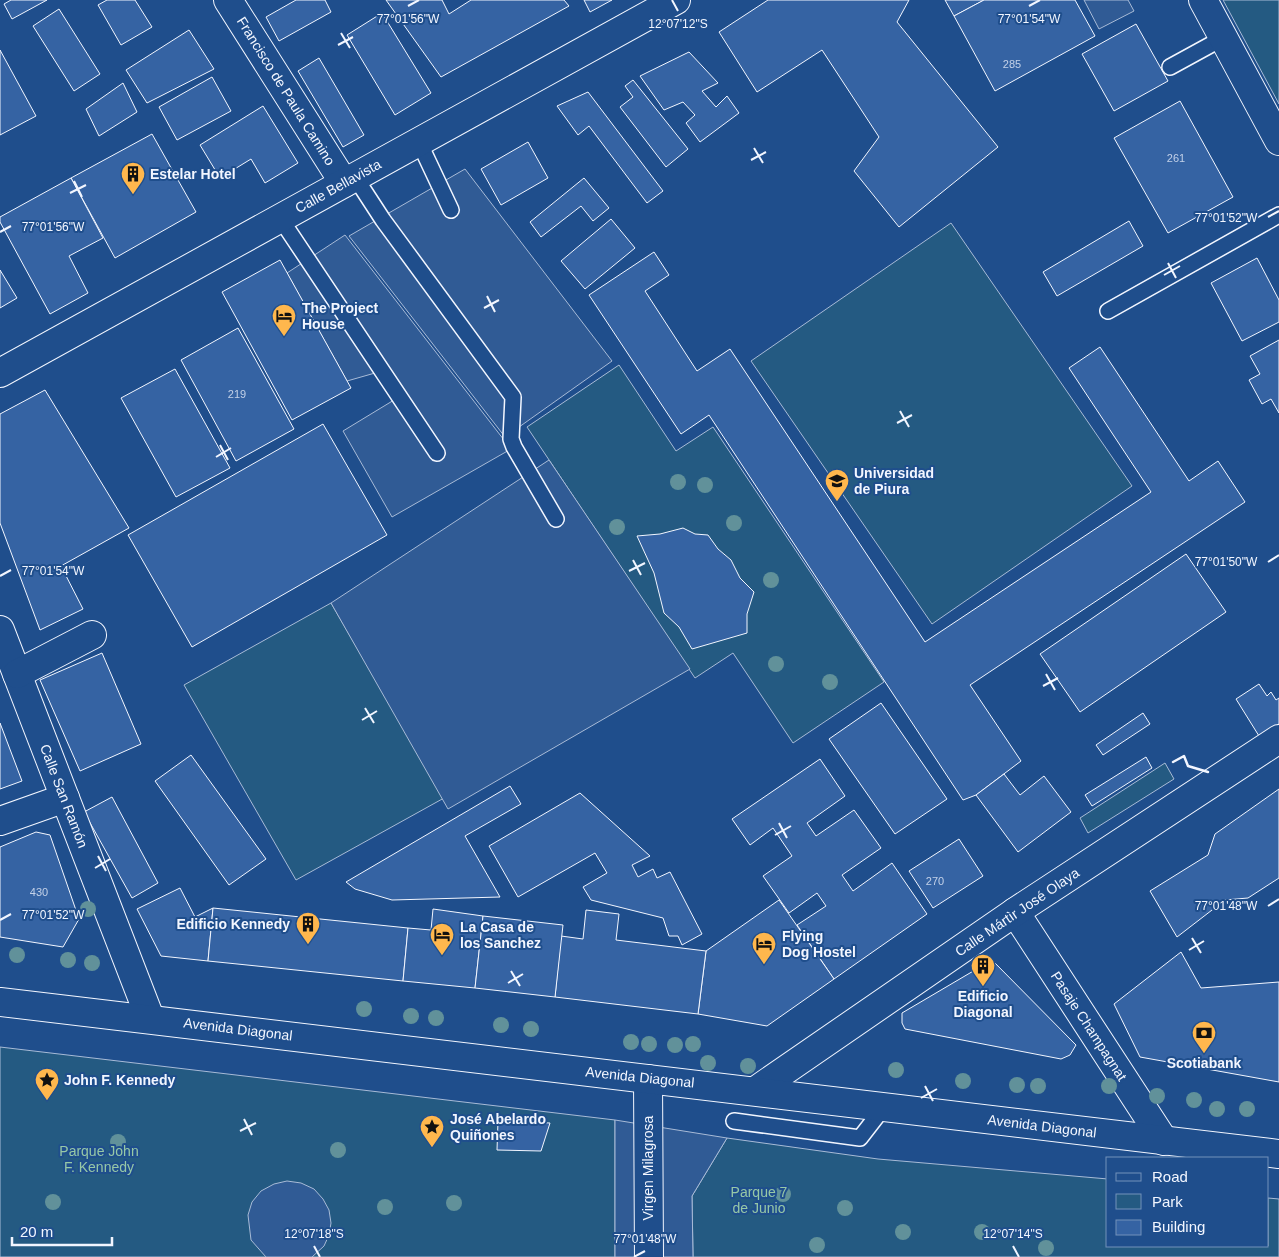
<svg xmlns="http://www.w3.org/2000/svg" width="1279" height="1257" viewBox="0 0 1279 1257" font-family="Helvetica,sans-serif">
	<rect width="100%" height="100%" fill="#1f4e8c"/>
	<g fill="#245a82" stroke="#a8bbd7">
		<polygon points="1223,0 1279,0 1279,104"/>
		<polygon points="951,223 1132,486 932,624 751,361"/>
		<polygon points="619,365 676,451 713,427 884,682 793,743 733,653 695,678 527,427"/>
		<polygon points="331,603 444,798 296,880 184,685"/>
		<polygon points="1165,763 1174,779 1088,833 1080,818"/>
		<polygon points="0,1047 615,1120 615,1257 0,1257"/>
		<polygon points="727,1138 878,1159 1108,1179 1108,1246 1268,1246 1268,1198 1279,1199 1279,1257 693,1257 692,1196"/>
	</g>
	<g fill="#305b95" stroke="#a8bbd7">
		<polygon points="1084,0 1128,0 1134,11 1099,29"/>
		<polygon points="465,169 612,361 505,437 349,236"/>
		<polygon points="345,235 511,449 392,517 343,431 394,400 375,373 347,381 287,273"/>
		<polygon points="549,460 690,669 448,809 331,603"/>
		<polygon points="615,1120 727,1138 692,1196 693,1257 615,1257"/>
		<polygon points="287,1181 301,1183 314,1189 323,1199 329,1210 331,1223 329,1235 324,1246 312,1257 266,1257 251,1240 248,1215 252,1202 261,1191 274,1184"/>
	</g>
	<g fill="#3563a3" stroke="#f2f6ff">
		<polygon points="11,0 47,0 12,19 4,4"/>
		<polygon points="107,0 135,0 152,27 121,45 98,5"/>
		<polygon points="296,0 325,0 331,12 279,41 266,17"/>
		<polygon points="386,0 442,0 449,14 471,0 564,0 569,6 441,77"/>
		<polygon points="584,0 612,0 590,12"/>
		<polygon points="768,0 909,0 897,22 998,147 899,227 854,171 879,137 822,50 757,92 719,32"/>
		<polygon points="945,0 984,0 954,16"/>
		<polygon points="984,0 1075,0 1095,36 995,91 954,16"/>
		<polygon points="59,9 100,74 74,91 33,26"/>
		<polygon points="382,13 431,93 395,115 347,35"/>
		<polygon points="1136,24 1168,81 1114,111 1082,54"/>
		<polygon points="189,30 214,69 147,103 126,70"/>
		<polygon points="0,50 36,116 0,135"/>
		<polygon points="689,52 718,83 702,91 716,107 727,96 739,113 700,142 686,123 695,115 683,102 664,110 640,76"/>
		<polygon points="319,58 364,135 343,147 298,71"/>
		<polygon points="212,77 231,111 177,140 159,107"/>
		<polygon points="633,80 688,149 666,167 620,107 633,97 625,86"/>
		<polygon points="123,83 137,112 99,136 86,109"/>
		<polygon points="588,92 663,191 647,203 589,126 578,135 557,106"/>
		<polygon points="1180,101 1233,197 1168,233 1114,138"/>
		<polygon points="263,106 298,163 265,183 251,159 220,178 200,145"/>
		<polygon points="152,134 196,212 115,258 71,178"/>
		<polygon points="528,142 548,178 501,205 481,169"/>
		<polygon points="71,178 103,238 69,256 88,293 50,314 0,222 0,217"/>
		<polygon points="584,178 609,208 593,221 581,206 541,237 530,222"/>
		<polygon points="611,219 635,248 585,289 561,261"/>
		<polygon points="1129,221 1143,246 1057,296 1043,272"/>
		<polygon points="654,252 669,275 645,291 697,371 730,349 925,642 1151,492 1069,368 1100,347 1189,481 1218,461 1245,502 970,685 1021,761 976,795 963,800 709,415 681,434 589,295"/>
		<polygon points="1257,258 1279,300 1279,322 1242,341 1211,283"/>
		<polygon points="280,260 351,388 292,420 222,292"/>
		<polygon points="0,270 17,298 0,308"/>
		<polygon points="238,328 294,429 236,461 181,360"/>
		<polygon points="1279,340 1279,413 1271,399 1262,404 1249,380 1260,374 1250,356"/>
		<polygon points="175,369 230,468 176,497 121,398"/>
		<polygon points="45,390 129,528 61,566 83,609 40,630 0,523 0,414"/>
		<polygon points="323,424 387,535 192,647 128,535"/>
		<polygon points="683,528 695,534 708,535 718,549 731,560 740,578 754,592 747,614 747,633 692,649 679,627 664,613 654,573 637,536 660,534"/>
		<polygon points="1186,554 1226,612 1080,712 1040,654"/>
		<polygon points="102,653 141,744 80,771 40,680"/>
		<polygon points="1259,684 1267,696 1271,692 1276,700 1279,698 1279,724 1259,736 1236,699"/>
		<polygon points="881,703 947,799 895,834 829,739"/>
		<polygon points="1143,713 1150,724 1103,755 1096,745"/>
		<polygon points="0,723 22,781 0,789"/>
		<polygon points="191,755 266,859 229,885 155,781"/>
		<polygon points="1146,757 1152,768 1092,806 1085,795"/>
		<polygon points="820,759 845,796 807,823 816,836 854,810 881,848 842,875 853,891 892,863 927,914 834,979 797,925 826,906 817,893 789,913 763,876 792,856 773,828 750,845 732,819"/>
		<polygon points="1004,774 1020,795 1044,776 1071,812 1018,852 976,795"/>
		<polygon points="510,786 521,804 465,836 500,897 392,900 355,889 346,882"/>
		<polygon points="1279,789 1279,878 1248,898 1225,900 1177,937 1150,891 1208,855 1215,834"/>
		<polygon points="580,793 650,856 632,865 638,877 653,869 657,878 670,872 702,934 682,945 678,936 669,936 663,918 591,900 583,887 607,873 595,853 518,897 489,846"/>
		<polygon points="112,797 158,883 132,898 84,812"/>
		<polygon points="36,832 50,835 79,919 63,947 0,937 0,847"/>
		<polygon points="959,839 983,876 933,908 909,871"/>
		<polygon points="180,888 195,917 213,908 208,961 161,956 137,909"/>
		<polygon points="779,900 834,979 767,1026 698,1014 706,951"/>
		<polygon points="213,908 408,928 403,981 208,961"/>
		<polygon points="433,909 483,916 475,988 403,981 408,928 431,930"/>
		<polygon points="586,910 619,914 616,940 706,951 698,1014 555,997 561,936 583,939"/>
		<polygon points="483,916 563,925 555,997 475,988"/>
		<polygon points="1181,952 1201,988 1279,982 1279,1082 1140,1057 1114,1004"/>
		<polygon points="992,960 1076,1045 1070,1055 1061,1059 905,1029 902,1023 902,1013"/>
		<polygon points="498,1121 550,1123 541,1151 497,1150"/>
	</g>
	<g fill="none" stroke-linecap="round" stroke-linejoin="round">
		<defs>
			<g id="lane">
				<polyline points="1170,67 1223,38"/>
				<polyline points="419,142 451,210"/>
				<polyline points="355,177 383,220 513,397 511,439 514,447 556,519"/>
				<polyline points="280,218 437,453"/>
				<polyline points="1108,311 1279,215"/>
				<polyline points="734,1121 860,1138 884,1107"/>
			</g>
			<g id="street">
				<polyline points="228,0 344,183"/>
				<polyline points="0,373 676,0"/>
				<polyline points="0,630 150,1018"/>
				<polyline points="17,674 92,635"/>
				<polyline points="0,821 65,798"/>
				<polyline points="1015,912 1164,1141"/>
				<polyline points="648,1079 649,1257"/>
				<polyline points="758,1089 1015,912 1279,739"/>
			</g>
			<g id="secondary">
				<polyline points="1203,0 1279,141"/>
				<path d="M0,1002C427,1049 853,1104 1279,1154"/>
			</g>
		</defs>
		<use href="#lane" stroke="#f2f6ff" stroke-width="18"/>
		<use href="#street" stroke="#f2f6ff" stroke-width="30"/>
		<use href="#secondary" stroke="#f2f6ff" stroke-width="30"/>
		<use href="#lane" stroke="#1f4e8c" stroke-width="15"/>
		<use href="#street" stroke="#1f4e8c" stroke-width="28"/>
		<use href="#secondary" stroke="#1f4e8c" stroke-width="28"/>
		<polyline stroke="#f2f6ff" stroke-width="2.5" points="1173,762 1184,756 1188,766 1208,772"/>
	</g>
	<g fill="#61919a">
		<circle cx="678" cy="482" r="8"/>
		<circle cx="705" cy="485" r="8"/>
		<circle cx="734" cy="523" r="8"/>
		<circle cx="617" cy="527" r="8"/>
		<circle cx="771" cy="580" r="8"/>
		<circle cx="776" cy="664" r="8"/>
		<circle cx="830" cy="682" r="8"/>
		<circle cx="88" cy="909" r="8"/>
		<circle cx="17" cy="955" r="8"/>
		<circle cx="68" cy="960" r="8"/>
		<circle cx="92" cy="963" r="8"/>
		<circle cx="364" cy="1009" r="8"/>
		<circle cx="411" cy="1016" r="8"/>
		<circle cx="436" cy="1018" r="8"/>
		<circle cx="501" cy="1025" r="8"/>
		<circle cx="531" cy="1029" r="8"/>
		<circle cx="631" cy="1042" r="8"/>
		<circle cx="649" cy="1044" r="8"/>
		<circle cx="693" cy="1044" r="8"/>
		<circle cx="675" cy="1045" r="8"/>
		<circle cx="708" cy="1063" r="8"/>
		<circle cx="748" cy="1066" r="8"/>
		<circle cx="896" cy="1070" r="8"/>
		<circle cx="963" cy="1081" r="8"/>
		<circle cx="1017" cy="1085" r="8"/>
		<circle cx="1038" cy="1086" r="8"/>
		<circle cx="1109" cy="1086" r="8"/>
		<circle cx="1157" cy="1096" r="8"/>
		<circle cx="1194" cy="1100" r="8"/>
		<circle cx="1217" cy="1109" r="8"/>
		<circle cx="1247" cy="1109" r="8"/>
		<circle cx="118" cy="1142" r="8"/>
		<circle cx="338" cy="1150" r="8"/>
		<circle cx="783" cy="1194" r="8"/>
		<circle cx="53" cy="1202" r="8"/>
		<circle cx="454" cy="1203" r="8"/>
		<circle cx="385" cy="1207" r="8"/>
		<circle cx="845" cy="1208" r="8"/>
		<circle cx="903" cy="1232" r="8"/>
		<circle cx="982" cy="1232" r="8"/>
		<circle cx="817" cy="1245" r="8"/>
		<circle cx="1046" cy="1248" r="8"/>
	</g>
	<path fill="none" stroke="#f2f6ff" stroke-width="2" d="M672,0L678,11M408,6L419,0M1029,6L1040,0M341,33L350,48M338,45L353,37M754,148L763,163M751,160L766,152M74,181L82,197M70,193L86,185M1268,217L1279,211M0,232L11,226M1168,263L1176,278M1164,275L1180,266M487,296L495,312M484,308L499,300M900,411L909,427M897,423L912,415M220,445L228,460M216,457L231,448M633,560L641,575M1268,562L1279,555M629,571L645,563M0,576L11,570M1046,674L1055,690M1043,686L1058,678M365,708L374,723M362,720L377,711M779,823L787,838M775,835L791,826M98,856L106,871M95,868L110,859M1268,906L1279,899M0,920L11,914M1192,938L1201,953M1189,950L1204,941M511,971L520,986M508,983L523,974M925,1086L933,1101M921,1098L937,1089M244,1119L252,1135M240,1131L256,1123M314,1246L320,1257M1013,1246L1019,1257M634,1257L645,1251"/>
	<defs>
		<symbol id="building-pin" viewBox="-11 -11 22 30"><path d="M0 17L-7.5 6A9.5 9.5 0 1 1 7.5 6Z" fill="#ffb74d" stroke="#1f4e8c"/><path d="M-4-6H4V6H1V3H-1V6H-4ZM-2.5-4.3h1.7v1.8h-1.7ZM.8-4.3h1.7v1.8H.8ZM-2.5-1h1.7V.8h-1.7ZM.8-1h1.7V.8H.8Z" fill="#111"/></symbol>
		<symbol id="hotel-pin" viewBox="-11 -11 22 30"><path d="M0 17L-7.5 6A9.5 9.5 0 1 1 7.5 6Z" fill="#ffb74d" stroke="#1f4e8c"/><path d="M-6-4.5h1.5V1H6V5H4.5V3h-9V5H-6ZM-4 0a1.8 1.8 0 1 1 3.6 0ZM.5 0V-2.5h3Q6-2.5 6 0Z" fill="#111"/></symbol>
		<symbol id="university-pin" viewBox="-11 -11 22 30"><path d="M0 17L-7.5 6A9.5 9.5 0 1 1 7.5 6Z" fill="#ffb74d" stroke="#1f4e8c"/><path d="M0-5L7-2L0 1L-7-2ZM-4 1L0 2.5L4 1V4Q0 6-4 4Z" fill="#111"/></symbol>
		<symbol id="bank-pin" viewBox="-11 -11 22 30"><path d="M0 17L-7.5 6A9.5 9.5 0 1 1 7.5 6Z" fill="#ffb74d" stroke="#1f4e8c"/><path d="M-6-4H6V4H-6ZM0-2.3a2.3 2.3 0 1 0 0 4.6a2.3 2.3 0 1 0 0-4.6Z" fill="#111"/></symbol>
		<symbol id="sight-pin" viewBox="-11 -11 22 30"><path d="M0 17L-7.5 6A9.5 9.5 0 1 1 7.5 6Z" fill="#ffb74d" stroke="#1f4e8c"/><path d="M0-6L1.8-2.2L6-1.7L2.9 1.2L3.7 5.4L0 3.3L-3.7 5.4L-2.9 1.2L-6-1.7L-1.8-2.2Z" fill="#111"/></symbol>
	</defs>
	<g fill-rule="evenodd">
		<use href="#building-pin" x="119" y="160" width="28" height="38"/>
		<use href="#hotel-pin" x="270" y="302" width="28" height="38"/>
		<use href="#university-pin" x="823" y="467" width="28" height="38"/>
		<use href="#building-pin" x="294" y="910" width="28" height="38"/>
		<use href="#hotel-pin" x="428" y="921" width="28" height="38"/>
		<use href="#hotel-pin" x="750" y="930" width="28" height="38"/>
		<use href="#building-pin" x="969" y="952" width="28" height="38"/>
		<use href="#bank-pin" x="1190" y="1019" width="28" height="38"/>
		<use href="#sight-pin" x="33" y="1066" width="28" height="38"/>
		<use href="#sight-pin" x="418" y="1113" width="28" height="38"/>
	</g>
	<g text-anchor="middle" stroke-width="4" stroke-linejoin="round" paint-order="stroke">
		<g font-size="11" fill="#c3d1e8">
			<text x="1012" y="68">285</text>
			<text x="1176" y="162">261</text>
			<text x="237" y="398">219</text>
			<text x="935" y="885">270</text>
			<text x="39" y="896">430</text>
		</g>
		<g font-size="14" fill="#f2f6ff" stroke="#1f4e8c">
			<text transform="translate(286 91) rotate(58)" y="5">Francisco de Paula Camino</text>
			<text transform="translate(338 186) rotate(-29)" y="5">Calle Bellavista</text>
			<text transform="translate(64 796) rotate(69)" y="5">Calle San Ramón</text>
			<text transform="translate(1017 912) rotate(-34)" y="5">Calle Mártìr José Olaya</text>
			<text transform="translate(1089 1026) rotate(57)" y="5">Pasaje Champagnat</text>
			<text transform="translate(238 1029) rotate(7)" y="5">Avenida Diagonal</text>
			<text transform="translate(640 1077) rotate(6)" y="5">Avenida Diagonal</text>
			<text transform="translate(1042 1126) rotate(7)" y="5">Avenida Diagonal</text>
			<text transform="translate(648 1168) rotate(-90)" y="5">Virgen Milagrosa</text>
		</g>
		<g font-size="14" font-weight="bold" fill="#f2f6ff" stroke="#1f4e8c" text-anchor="start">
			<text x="150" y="179">Estelar Hotel</text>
			<text x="302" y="313">The Project<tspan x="302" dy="16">House</tspan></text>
			<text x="854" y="478">Universidad<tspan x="854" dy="16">de Piura</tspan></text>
			<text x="290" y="929" text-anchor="end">Edificio Kennedy</text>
			<text x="460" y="932">La Casa de<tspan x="460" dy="16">los Sanchez</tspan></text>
			<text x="782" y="941">Flying<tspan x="782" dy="16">Dog Hostel</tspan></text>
			<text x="983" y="1001" text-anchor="middle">Edificio<tspan x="983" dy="16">Diagonal</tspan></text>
			<text x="1204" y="1068" text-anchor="middle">Scotiabank</text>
			<text x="64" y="1085">John F. Kennedy</text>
			<text x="450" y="1124">José Abelardo<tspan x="450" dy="16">Quiñones</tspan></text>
		</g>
		<g font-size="14" fill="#97c8a6" stroke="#1f4e8c">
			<text x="99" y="1156">Parque John<tspan x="99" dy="16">F. Kennedy</tspan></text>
			<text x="759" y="1197">Parque 7<tspan x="759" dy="16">de Junio</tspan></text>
		</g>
	</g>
	<g font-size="12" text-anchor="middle" fill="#f2f6ff" stroke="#1f4e8c" stroke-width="4" stroke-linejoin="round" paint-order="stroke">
		<text x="408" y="23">77°01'56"W</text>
		<text x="1029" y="23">77°01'54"W</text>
		<text x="678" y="28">12°07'12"S</text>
		<text x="1226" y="222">77°01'52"W</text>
		<text x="53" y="231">77°01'56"W</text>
		<text x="1226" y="566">77°01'50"W</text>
		<text x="53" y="575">77°01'54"W</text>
		<text x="1226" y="910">77°01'48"W</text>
		<text x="53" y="919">77°01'52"W</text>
		<text x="314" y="1238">12°07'18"S</text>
		<text x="1013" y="1238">12°07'14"S</text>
		<text x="645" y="1243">77°01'48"W</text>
	</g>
	<rect x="1106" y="1157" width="162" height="90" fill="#1f4e8c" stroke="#7391ba"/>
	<rect x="1116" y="1173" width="25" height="8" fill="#1f4e8c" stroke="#7391ba"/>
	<text x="1152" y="1182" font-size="15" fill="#f2f6ff">Road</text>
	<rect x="1116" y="1194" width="25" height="15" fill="#245a82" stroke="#7391ba"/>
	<text x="1152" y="1207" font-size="15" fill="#f2f6ff">Park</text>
	<rect x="1116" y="1220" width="25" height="15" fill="#3563a3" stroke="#7391ba"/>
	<text x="1152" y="1232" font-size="15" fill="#f2f6ff">Building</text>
	<path d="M12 1237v8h100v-8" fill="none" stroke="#f2f6ff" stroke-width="2.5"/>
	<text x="20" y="1237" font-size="15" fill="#f2f6ff" stroke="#1f4e8c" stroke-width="4" paint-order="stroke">20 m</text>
</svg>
